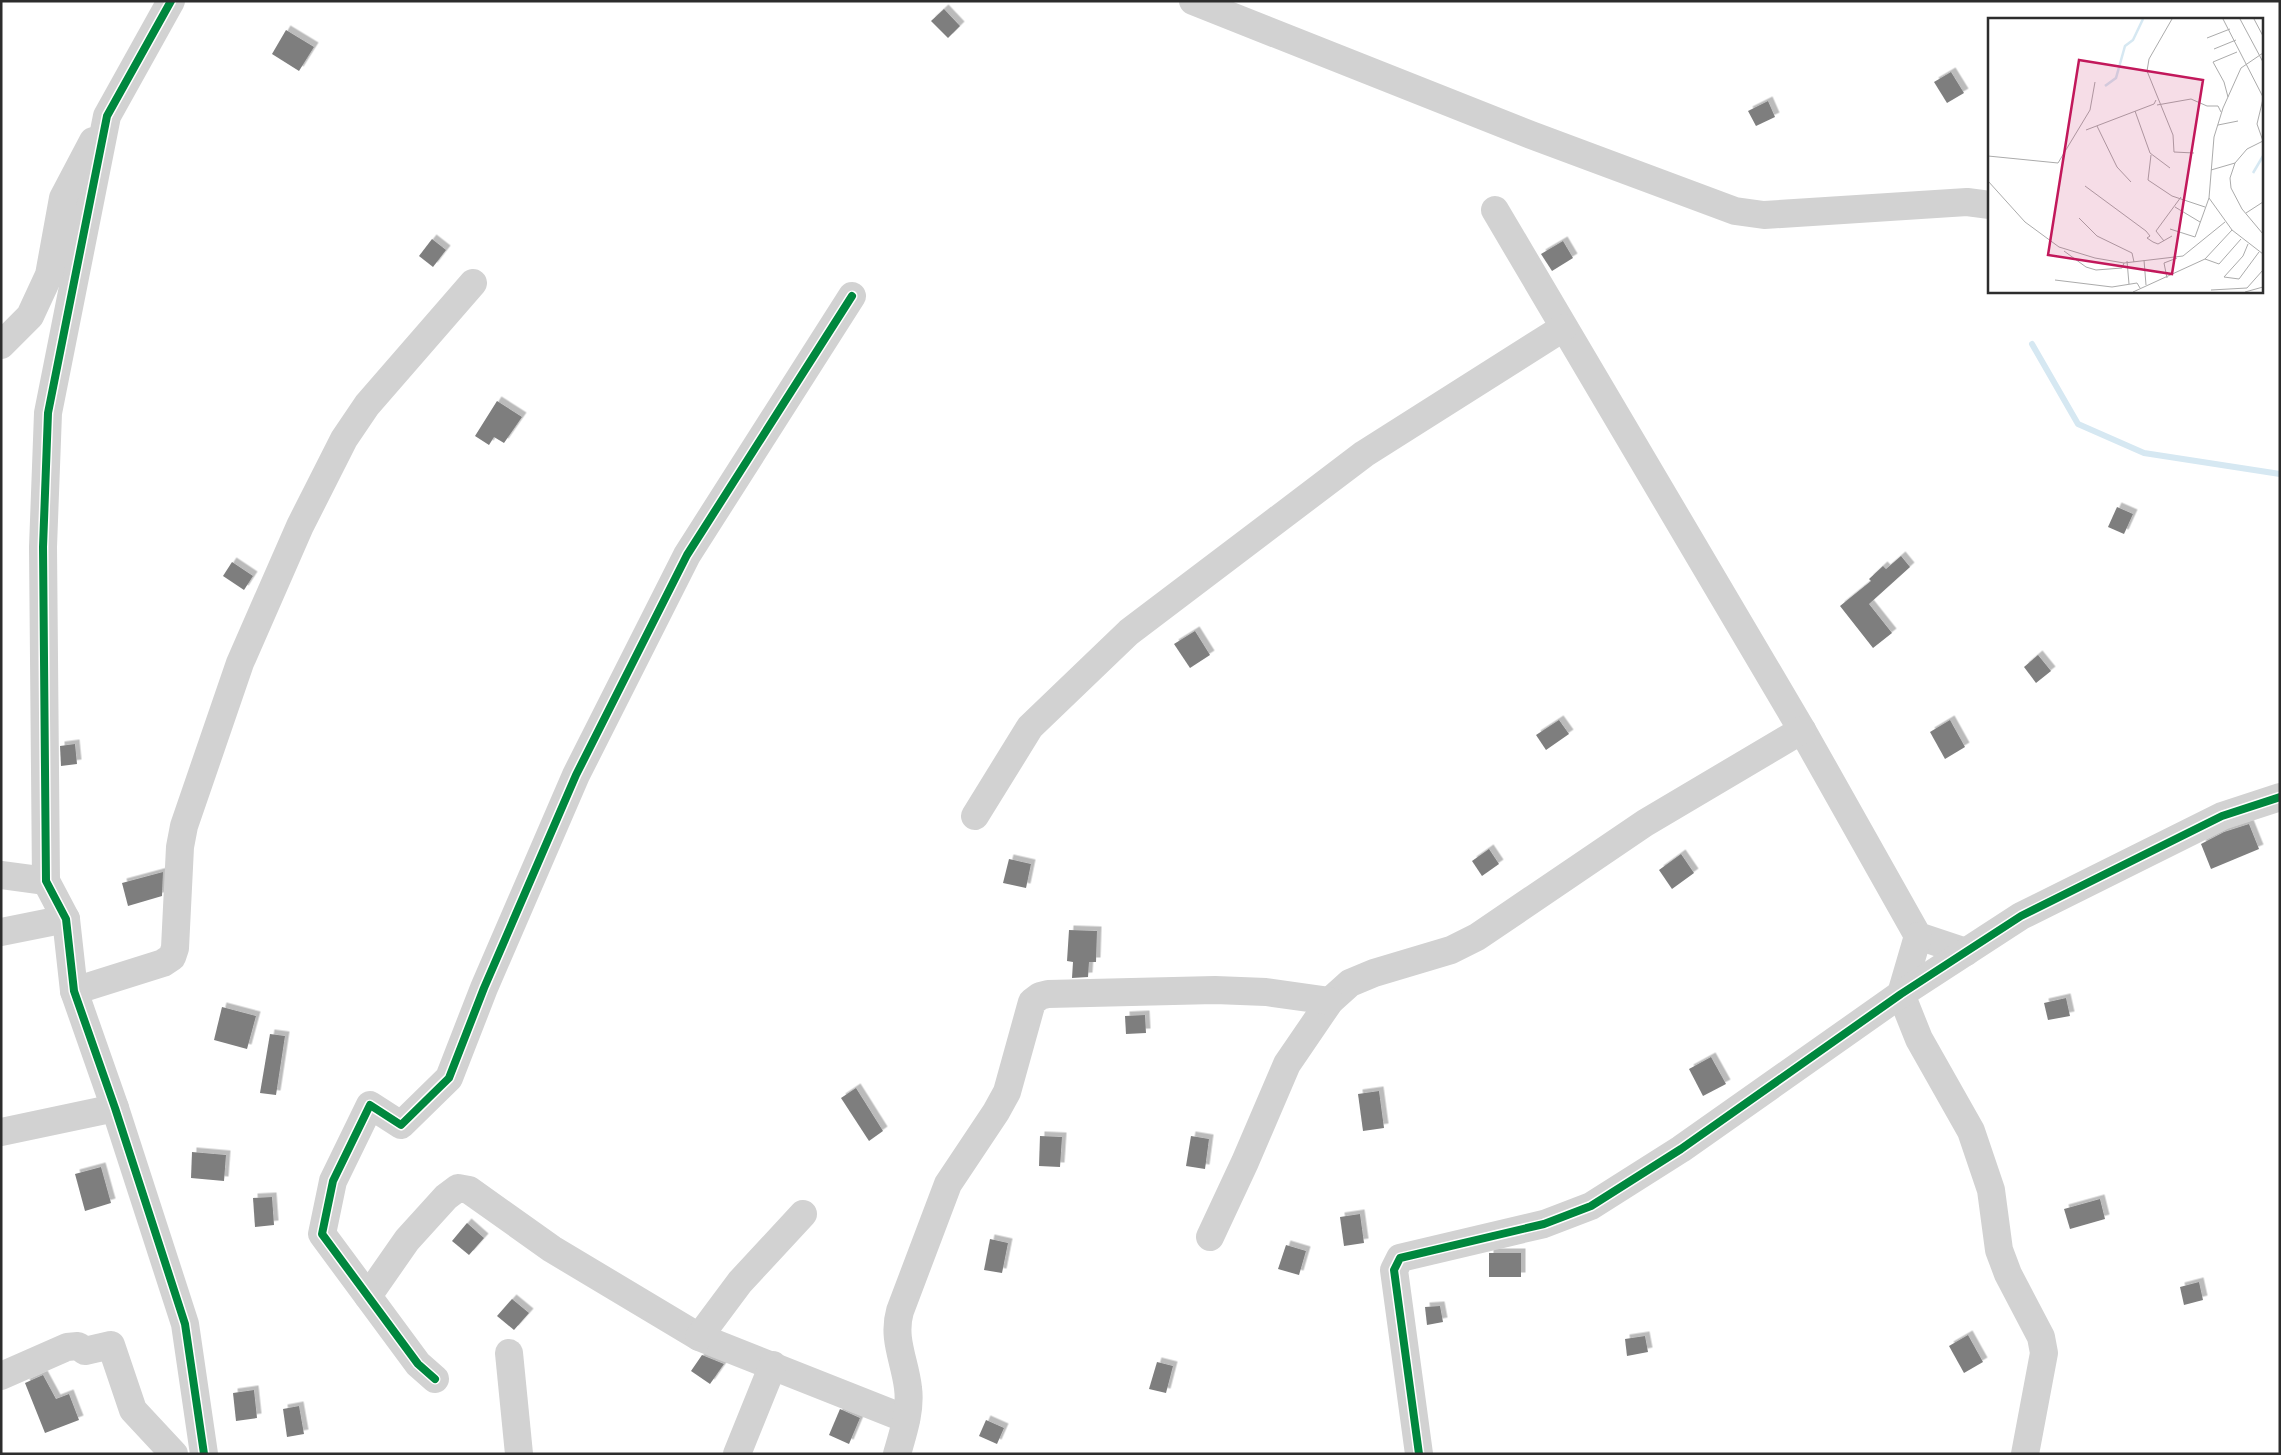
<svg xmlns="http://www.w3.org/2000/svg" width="2281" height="1455" viewBox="0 0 2281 1455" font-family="Cabin,sans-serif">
	<defs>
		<filter id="shadow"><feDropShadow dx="4.5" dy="-4.5" stdDeviation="0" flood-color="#0004"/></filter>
	</defs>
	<rect width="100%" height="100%" fill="#fff"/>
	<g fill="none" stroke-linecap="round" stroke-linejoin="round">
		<polyline stroke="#d6e8f2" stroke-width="6" points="2032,344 2078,424 2144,453 2280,474"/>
	</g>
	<g fill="#7e7e7e" filter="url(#shadow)">
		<polygon points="944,9 960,26 948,38 931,21"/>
		<polygon points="286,30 314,47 299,71 272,54"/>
		<polygon points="1951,72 1964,93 1947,103 1934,82"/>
		<polygon points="1768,101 1775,117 1756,126 1748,111"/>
		<polygon points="432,239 446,250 433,267 419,256"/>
		<polygon points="1563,241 1573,258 1552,271 1541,254"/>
		<polygon points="497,401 522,417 504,443 494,437 489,445 475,436"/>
		<polygon points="2117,507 2133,514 2124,534 2108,527"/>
		<polygon points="1901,556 1910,567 1869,604 1892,633 1873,648 1840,606 1871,581 1869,579 1883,566 1886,569"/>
		<polygon points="232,562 253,576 244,590 223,576"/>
		<polygon points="1195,631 1210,655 1190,668 1174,644"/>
		<polygon points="2038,655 2051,671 2036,683 2024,667"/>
		<polygon points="1559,720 1569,734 1546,750 1536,735"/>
		<polygon points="1950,720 1965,747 1945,759 1930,732"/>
		<polygon points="75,744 77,764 61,766 60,746"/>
		<polygon points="2249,824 2259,849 2211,869 2201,844 2224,832"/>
		<polygon points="1489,849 1499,864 1482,876 1472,861"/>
		<polygon points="1681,854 1694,873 1672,889 1659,870"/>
		<polygon points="1009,859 1031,864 1026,888 1003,883"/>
		<polygon points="163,872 162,896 128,906 122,883"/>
		<polygon points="1069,930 1097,931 1096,962 1089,962 1088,977 1072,978 1073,962 1067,961"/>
		<polygon points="2066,998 2070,1016 2048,1020 2044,1003"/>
		<polygon points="222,1007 256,1016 247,1049 214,1040"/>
		<polygon points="1145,1015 1146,1033 1126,1034 1125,1016"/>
		<polygon points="270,1034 285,1036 276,1095 260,1093"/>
		<polygon points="1711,1057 1726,1084 1703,1096 1689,1069"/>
		<polygon points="856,1088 883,1131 869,1141 841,1098"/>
		<polygon points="1379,1091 1384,1128 1363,1131 1358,1094"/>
		<polygon points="1040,1136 1062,1137 1060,1167 1039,1166"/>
		<polygon points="1191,1136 1209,1139 1205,1169 1186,1166"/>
		<polygon points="192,1152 226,1155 224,1181 191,1178"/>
		<polygon points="101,1167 111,1203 85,1211 75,1174"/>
		<polygon points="272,1197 274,1225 255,1227 253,1198"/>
		<polygon points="2100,1199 2105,1219 2070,1229 2064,1209"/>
		<polygon points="1360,1214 1364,1243 1344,1246 1340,1217"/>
		<polygon points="467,1223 484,1238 469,1255 452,1241"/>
		<polygon points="990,1239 1008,1243 1002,1273 984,1270"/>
		<polygon points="1286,1245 1306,1251 1299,1275 1278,1269"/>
		<rect x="1489" y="1253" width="32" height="24"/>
		<polygon points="2199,1282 2203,1300 2184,1305 2180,1287"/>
		<polygon points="512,1299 529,1313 514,1330 497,1316"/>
		<polygon points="1440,1306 1443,1322 1427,1325 1425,1307"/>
		<polygon points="1968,1335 1983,1362 1964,1373 1949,1346"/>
		<polygon points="1645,1336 1648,1352 1627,1356 1625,1339"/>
		<polygon points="702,1355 724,1364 710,1384 691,1371"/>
		<polygon points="1157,1362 1173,1366 1166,1393 1149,1389"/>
		<polygon points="43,1375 56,1399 69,1394 79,1420 45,1433 25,1383"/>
		<polygon points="254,1390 257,1418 236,1421 233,1393"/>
		<polygon points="299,1406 304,1434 287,1437 283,1409"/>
		<polygon points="840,1409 860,1418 849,1444 829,1435"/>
		<polygon points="986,1420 1004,1428 997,1444 979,1436"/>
	</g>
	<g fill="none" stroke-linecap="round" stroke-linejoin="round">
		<g stroke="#d2d2d2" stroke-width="28">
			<polyline points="171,1 107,116 48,413 43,547 46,881 66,919 74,991 115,1108 185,1324 204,1454"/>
			<polyline points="1193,1 1531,135 1735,211 1764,215 1967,202 1990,205"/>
			<polyline points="1495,210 1802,730 1918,936 1966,952"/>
			<polyline points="1,345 30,316 49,275 63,198 93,141"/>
			<polyline points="975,816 1030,727 1129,632 1364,454 1563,328"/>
			<polyline points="1,875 46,881"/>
			<polyline points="1,932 66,919"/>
			<polyline points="1918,936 1901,994 1919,1039 1971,1131 1991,1190 1999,1250 2008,1274 2041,1337 2044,1353 2025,1454"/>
			<polyline points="74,991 163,963 172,957 175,948 180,847 184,826 240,663 300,526 344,439 367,405 473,283"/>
			<polyline points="1,1132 115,1108"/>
			<polyline points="1210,1237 1245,1162 1287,1064 1330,1001 1350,983 1374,973 1451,950 1477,937 1645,823 1802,730"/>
			<polyline points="368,1296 407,1240 446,1197 458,1188 469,1190 552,1249 699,1337 906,1419"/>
			<polyline points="699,1337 740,1282 803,1214"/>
			<polyline points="509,1353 519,1454"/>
			<polyline points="1,1376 67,1347 78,1346 85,1351 111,1345 133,1410 174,1454"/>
			<polyline points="435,1379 418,1364 322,1234 333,1181 370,1105 401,1125 449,1078 484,988 576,775 687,555 852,296"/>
			<polyline points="737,1454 773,1365"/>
			<path d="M897,1454C903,1433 911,1410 908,1388C905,1361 892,1339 900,1311L948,1184L996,1112L1007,1092L1032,1002L1040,996L1048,994L1215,990L1266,992L1330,1001"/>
			<polyline points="1419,1454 1394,1270 1400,1258 1544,1224 1591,1206 1681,1149 1901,994 2021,916 2222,816 2280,797"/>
		</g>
		<defs>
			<g id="cycleway">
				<polyline points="171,1 107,116 48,413 43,547 46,881 66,919 74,991 115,1108 185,1324 204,1454"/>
				<polyline points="435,1379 418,1364 322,1234 333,1181 370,1105 401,1125 449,1078 484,988 576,775 687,555 852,296"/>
				<polyline points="1419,1454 1394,1270 1400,1258 1544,1224 1591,1206 1681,1149 1901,994 2021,916 2222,816 2280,797"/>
			</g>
		</defs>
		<use href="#cycleway" stroke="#fff" stroke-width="11"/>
		<use href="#cycleway" stroke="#00873e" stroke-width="8"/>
	</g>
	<g transform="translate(1988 18)">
		<rect width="275" height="275" fill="#fff"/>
		<path fill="none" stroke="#d6e8f2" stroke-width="2.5" d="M117,68L128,60L137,28L145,22L155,1M265,155L275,138"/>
		<path fill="none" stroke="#ababab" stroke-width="1" d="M184,1L161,41L159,53L185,117L186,134L206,135M235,1L275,79M252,1L275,44M266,1L275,18M219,20L242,11M226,31L248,22M240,79L236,64L225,44L249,34M169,87L203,81L219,88H230L233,94M147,93L162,135L182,150M230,107L250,103M109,108L129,149L143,164M98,112L166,86L168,82M275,123L259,131L247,145L242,160L243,170L254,191L275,216M275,123L269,106L275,81M163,137L160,162L184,178L217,189M0,138L70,145L102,92L107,64M223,152L247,145M0,163L37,204L71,229L107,240L136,245L195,238L237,204M97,168L158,213L162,218L159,220L165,224L170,226L184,218M221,180L244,212L275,236M187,189L212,204M258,195L275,184M91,200L109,218L144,235L146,244M182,211L207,219L221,180L226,119L235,90L253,50L275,35M176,223L168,213L193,179M260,226L255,238L236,259L251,261L271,234M76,233L98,249L108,252L134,250L136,245M217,241L231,246L253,221M156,242L158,267M139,243L141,266M179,260L176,245L189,240M67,262L124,269L149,265L152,270M223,272L259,270L275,252M145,274L217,241L244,212M257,274L275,269"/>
		<path fill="#c2185b" fill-opacity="0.15" stroke="#c2185b" stroke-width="2.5" d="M91,42L215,62L184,256L60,237Z"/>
		<rect width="275" height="275" fill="none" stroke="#2d2d2d" stroke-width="2.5"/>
	</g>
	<rect width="2281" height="1455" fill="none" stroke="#2d2d2d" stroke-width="5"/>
</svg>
